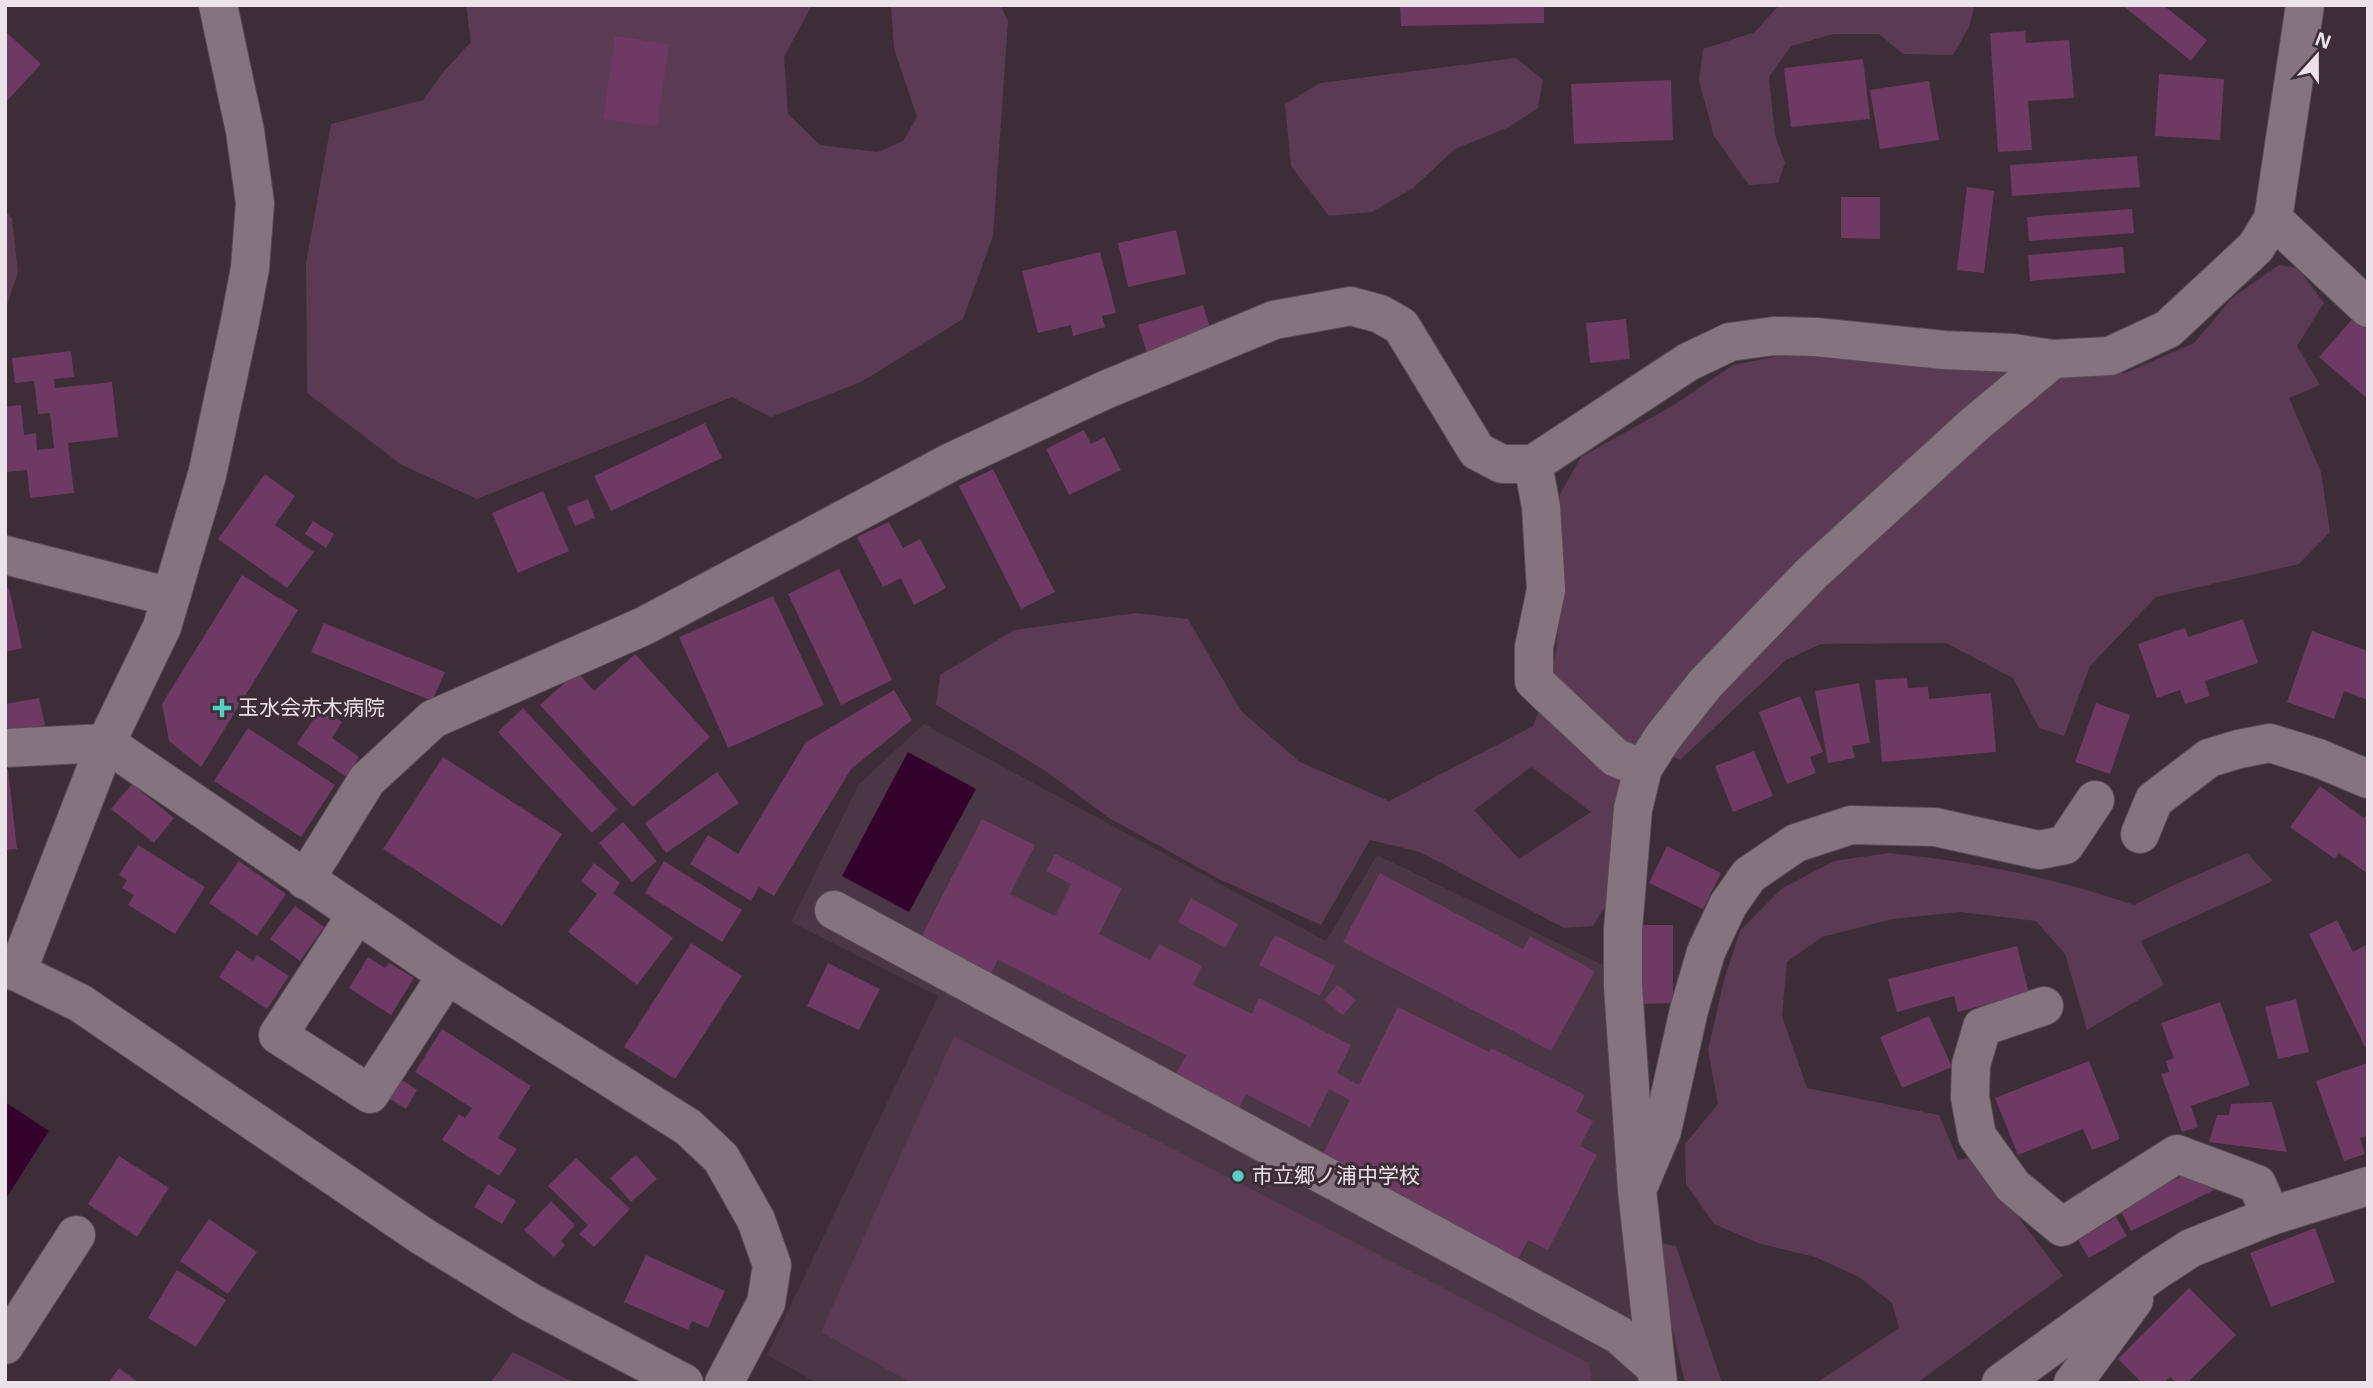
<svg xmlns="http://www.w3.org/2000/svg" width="2373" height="1388" viewBox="0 0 2373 1388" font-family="'Noto Sans','Noto Sans JP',sans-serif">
	<rect width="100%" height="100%" fill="#3c2d38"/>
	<polygon fill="#4a3644" points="924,724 1326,941 1377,855 1609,968 1638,1383 817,1383 767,1355 938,996 791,922 859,784"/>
	<g fill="#5b3a53" fill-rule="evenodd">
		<polygon points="466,5 812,5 784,57 788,114 820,145 878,152 903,141 917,117 894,49 891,5 1000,5 1008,21 993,236 963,319 861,382 771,417 732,397 477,499 402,465 307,393 306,263 331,124 423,100 445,70 471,42"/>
		<polygon points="1779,5 1975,5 1969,27 1953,55 1903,54 1879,34 1834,34 1791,46 1769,77 1775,135 1785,163 1778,183 1749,185 1714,136 1699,81 1703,49 1755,32"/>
		<polygon points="1516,58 1543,80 1538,108 1509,127 1455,149 1413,188 1372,212 1329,216 1291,166 1285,104 1320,83"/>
		<polygon points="5,212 12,218 18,272 5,311"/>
		<path d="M2279,265L2298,268L2324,303L2297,346L2320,385L2289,398L2321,472L2330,532L2299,564L2156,597L2090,666L2064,736L2039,728L2013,678L1946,643L1821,644L1786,660L1680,760L1646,743L1612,895L1593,926L1564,928L1420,852L1370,840L1321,925L1219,879L1109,818L1044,770L936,705L940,675L1014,630L1136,613L1188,619L1241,711L1300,762L1389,801L1533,726L1553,671L1563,591L1558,542L1560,494L1581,457L1674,405L1733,365L1794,353L2074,377L2125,373L2194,343L2233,297ZM1531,767L1591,812L1519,859L1474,810Z"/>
		<path d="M1889,853C1974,862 2054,877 2134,905L2176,884L2247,853L2273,881L2141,941L2164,985L2087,1030L2065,954L2036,921L1959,912L1893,919L1822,937L1787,962L1782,1016L1807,1088L1939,1115L1958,1160L1973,1157L2063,1276L1917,1383H1816L1899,1328L1892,1303L1859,1277L1815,1257L1758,1243L1714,1224L1686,1184L1685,1144L1718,1104L1708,1050L1724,980L1740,931L1781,889L1834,861Z"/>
		<polygon points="954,1036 1589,1363 1592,1383 911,1383 821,1332"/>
		<polygon points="1652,1241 1676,1246 1722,1383 1685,1383"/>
		<polygon points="513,1352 575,1383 490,1383"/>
	</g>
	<g fill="#33032b">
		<polygon points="908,752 976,789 909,912 842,876"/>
		<polygon points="5,1102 49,1131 5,1200"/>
	</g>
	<g fill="#6e3a63">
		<polygon points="1400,5 1544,5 1544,23 1401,26"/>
		<polygon points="2122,5 2163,5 2207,40 2191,61"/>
		<polygon points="5,31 41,64 5,103"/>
		<polygon points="2025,31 2026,43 2069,40 2074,98 2028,101 2032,150 1998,152 1990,33"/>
		<polygon points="615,36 669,44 657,127 603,119"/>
		<polygon points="1863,59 1870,119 1791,127 1784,68"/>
		<polygon points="2159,74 2224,79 2220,140 2155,136"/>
		<polygon points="1671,80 1673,140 1574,144 1571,84"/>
		<polygon points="1929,81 1939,140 1880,149 1870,90"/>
		<polygon points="2137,156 2140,187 2012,196 2010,165"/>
		<polygon points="1967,187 1994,191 1984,273 1957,270"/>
		<polygon points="1841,197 1880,197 1880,239 1841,238"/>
		<polygon points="2132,209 2134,233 2029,241 2027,217"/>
		<polygon points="1176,230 1186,274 1128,287 1118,243"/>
		<polygon points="2123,247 2125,273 2030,281 2028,255"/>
		<polygon points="1100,252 1116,313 1102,316 1105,327 1073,336 1071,325 1038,333 1022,271"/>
		<polygon points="1203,305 1212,335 1148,356 1138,325"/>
		<polygon points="2355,316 2368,327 2368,399 2319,357"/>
		<polygon points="1626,319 1630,359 1590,363 1586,323"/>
		<polygon points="71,351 74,377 54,379 55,388 112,382 118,437 68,443 74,493 30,498 27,470 5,472 5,407 21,405 24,435 36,433 37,450 54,448 50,413 38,414 34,381 15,383 12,358"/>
		<polygon points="705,423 722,458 611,511 594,476"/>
		<polygon points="1084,430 1091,444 1104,437 1121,470 1069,495 1046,449"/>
		<polygon points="993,469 1055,592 1021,609 959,486"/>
		<polygon points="265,474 295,496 275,525 314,552 287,588 218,539"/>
		<polygon points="543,491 569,551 518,573 492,513"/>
		<polygon points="588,499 595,518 575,526 567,507"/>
		<polygon points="313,521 334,534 326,548 305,534"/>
		<polygon points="889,522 903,548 920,539 946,588 914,605 901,578 883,587 857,537"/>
		<polygon points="839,569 892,680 841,705 788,594"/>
		<polygon points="242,575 298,610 201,767 169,741 162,704"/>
		<polygon points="9,588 22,648 5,652 5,589"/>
		<polygon points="773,596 824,705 728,748 679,637"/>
		<polygon points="2243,619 2258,663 2205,681 2210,696 2185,704 2180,690 2157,698 2138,644 2185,628 2188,637"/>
		<polygon points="324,623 445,672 432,701 311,652"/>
		<polygon points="2312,631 2368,651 2368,700 2344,691 2334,719 2287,702"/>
		<polygon points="635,654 710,737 633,807 540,705 577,672 594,691"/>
		<polygon points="1907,678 1908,688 1928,687 1929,699 1991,693 1996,752 1882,762 1875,680"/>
		<polygon points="1859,683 1870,743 1852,746 1855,758 1828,763 1815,691"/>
		<polygon points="894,690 912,720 851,769 774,896 759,887 751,901 690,864 708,835 738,854 806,742"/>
		<polygon points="1800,696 1823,752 1810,757 1816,773 1787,784 1759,712"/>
		<polygon points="39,698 45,725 5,732 5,704"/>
		<polygon points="2096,703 2130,715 2110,774 2075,762"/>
		<polygon points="321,708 342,722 332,738 359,757 347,777 297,744"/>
		<polygon points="523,708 617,809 592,833 498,732"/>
		<polygon points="248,728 335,785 301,837 214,781"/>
		<polygon points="1754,751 1773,796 1733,812 1715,766"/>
		<polygon points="443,757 562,834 502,926 383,849"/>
		<polygon points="8,769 17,849 5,850 5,770"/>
		<polygon points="717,772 739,803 666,853 645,823"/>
		<polygon points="132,784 174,818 154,843 111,809"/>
		<polygon points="2320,786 2364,818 2368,813 2368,874 2339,853 2335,859 2290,827"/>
		<polygon points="982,819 1035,845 1010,894 1055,916 1071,884 1046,871 1055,854 1122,888 1099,934 1150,960 1159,944 1202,966 1193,985 1252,1014 1259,998 1351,1045 1337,1073 1359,1085 1398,1007 1489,1052 1491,1048 1585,1095 1576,1112 1593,1121 1580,1146 1597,1155 1548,1250 1528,1240 1515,1265 1317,1165 1350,1100 1329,1089 1310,1127 1246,1094 1239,1108 1175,1076 1186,1055 998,960 990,975 920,939"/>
		<polygon points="623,822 657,861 632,882 599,843"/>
		<polygon points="138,845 205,887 175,934 128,905 134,895 122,888 127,880 119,875"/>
		<polygon points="1667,846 1721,873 1703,909 1649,883"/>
		<polygon points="239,861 286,894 257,936 209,903"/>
		<polygon points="664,861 742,910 722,942 645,893"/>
		<polygon points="594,863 620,883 613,893 673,938 637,985 568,932 597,894 581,881"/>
		<polygon points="1380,873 1523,949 1530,936 1595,971 1551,1051 1343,942"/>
		<polygon points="1191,898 1238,924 1225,948 1178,922"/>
		<polygon points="295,906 324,927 300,961 270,939"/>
		<polygon points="2337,920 2353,952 2368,944 2368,1046 2365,1047 2309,934"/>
		<polygon points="1642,925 1673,925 1673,1003 1642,1004"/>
		<polygon points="1275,935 1335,966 1320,996 1259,965"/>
		<polygon points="691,943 742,976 675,1079 624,1047"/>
		<polygon points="2017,946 2029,993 1958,1012 1954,996 1897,1012 1888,979"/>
		<polygon points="237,950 253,961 257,955 289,976 267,1009 219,977"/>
		<polygon points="368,957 385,968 389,963 414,978 391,1015 349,988"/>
		<polygon points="828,963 880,989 859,1030 807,1006"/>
		<polygon points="1337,985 1356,1000 1343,1015 1324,1000"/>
		<polygon points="2296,999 2309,1052 2278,1059 2265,1007"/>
		<polygon points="2220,1002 2250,1085 2191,1106 2198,1127 2182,1132 2161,1074 2169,1072 2166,1061 2174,1058 2161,1023"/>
		<polygon points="1929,1016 1952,1067 1902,1088 1880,1037"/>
		<polygon points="442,1029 531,1086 498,1138 517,1149 499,1176 442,1140 459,1114 465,1118 472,1108 415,1072"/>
		<polygon points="2089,1061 2120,1139 2092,1150 2083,1129 2018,1155 1995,1098"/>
		<polygon points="2367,1063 2368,1136 2360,1138 2365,1154 2344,1161 2316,1081"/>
		<polygon points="399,1078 417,1090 406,1109 387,1097"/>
		<polygon points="2272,1102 2287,1152 2209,1142 2217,1115 2229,1115 2231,1104"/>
		<polygon points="636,1155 657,1179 631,1202 610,1178"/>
		<polygon points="119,1156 169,1188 137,1237 88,1204"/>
		<polygon points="576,1158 630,1209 594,1247 579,1234 588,1225 548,1186"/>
		<polygon points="2186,1174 2209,1180 2214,1190 2131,1231 2119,1207"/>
		<polygon points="488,1184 516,1201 502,1224 474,1207"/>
		<polygon points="551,1201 575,1225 561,1241 565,1245 554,1257 524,1230"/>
		<polygon points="2116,1217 2127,1236 2089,1258 2078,1240"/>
		<polygon points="209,1219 257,1252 228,1294 180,1261"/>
		<polygon points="2315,1228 2335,1282 2271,1307 2250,1253"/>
		<polygon points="646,1255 725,1291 708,1328 692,1321 688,1330 624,1302"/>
		<polygon points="177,1270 226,1300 196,1347 148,1318"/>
		<polygon points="2189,1288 2236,1335 2187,1383 2177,1383 2170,1377 2164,1383 2142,1383 2118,1359"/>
		<polygon points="119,1368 139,1383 108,1383"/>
	</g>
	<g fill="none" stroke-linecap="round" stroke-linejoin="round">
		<defs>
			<g id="minor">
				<polyline points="2273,219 2368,308"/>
				<polyline points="1533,464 1541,507 1546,590 1534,647 1534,681 1616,758 1643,768"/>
				<polyline points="5,555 171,597"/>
				<polyline points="5,748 106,743 447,975 688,1127 721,1158 756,1220 772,1265 766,1303 724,1383"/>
				<polyline points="2140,834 2154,800 2209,758 2239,749 2270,743 2318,758 2368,779"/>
				<polyline points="305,880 367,780 433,719 644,626 951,462 1105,390 1274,320 1351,306 1380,314 1401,326 1477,451 1502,464 1533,464 1688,362 1730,342 1774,336 1816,337 1944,350 2013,353 2053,359 2110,356 2168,329 2256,247 2273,219 2305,5"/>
				<polyline points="834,910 1619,1335 1656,1368"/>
				<polyline points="357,914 278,1035 370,1094 447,975"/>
				<polyline points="5,969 17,972 80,1003 422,1236 530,1302 684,1383"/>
				<polyline points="17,972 106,743 162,627 207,475 240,321 250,268 255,203 245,131 218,5"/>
				<polyline points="2044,1006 1982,1027 1971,1065 1970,1097 1977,1136 2013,1186 2062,1227 2177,1154 2257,1184 2271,1216"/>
				<polyline points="1640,1183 1662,1131 1689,1010 1706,952 1728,905 1749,875 1796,843 1851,825 1935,827 2039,850 2065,845 2095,800"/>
				<polyline points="5,1345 76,1235"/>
				<polyline points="1658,1383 1637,1190 1623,986 1623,929 1633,809 1643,768 1663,737 1705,684 1811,574 1975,424 2053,359"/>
				<polyline points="2001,1383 2154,1272 2191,1248 2271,1216 2368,1186"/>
				<polyline points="2073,1383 2134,1300"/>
			</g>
		</defs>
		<use href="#minor" stroke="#574a54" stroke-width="40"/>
		<use href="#minor" stroke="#857380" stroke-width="38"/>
	</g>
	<g fill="#57cec1" stroke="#3c2d38" stroke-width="2.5">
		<path d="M218.5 697.5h7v7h7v7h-7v7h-7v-7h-7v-7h7z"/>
		<circle cx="1238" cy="1176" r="7"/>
	</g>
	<g text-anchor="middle" stroke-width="6" stroke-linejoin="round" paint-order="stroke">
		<g font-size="21" fill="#ece2e9" stroke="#3c2d38" text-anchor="start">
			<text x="238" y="715">玉水会赤木病院</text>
			<text x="1252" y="1183">市立郷ノ浦中学校</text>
		</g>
	</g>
	<rect width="2373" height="1388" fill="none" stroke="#ece2e9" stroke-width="14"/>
	<g transform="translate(2317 56) rotate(21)" stroke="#3c2d38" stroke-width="5" paint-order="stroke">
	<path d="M0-5L12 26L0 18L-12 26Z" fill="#ece2e9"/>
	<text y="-10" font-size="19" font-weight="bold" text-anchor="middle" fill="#ece2e9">N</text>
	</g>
</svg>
